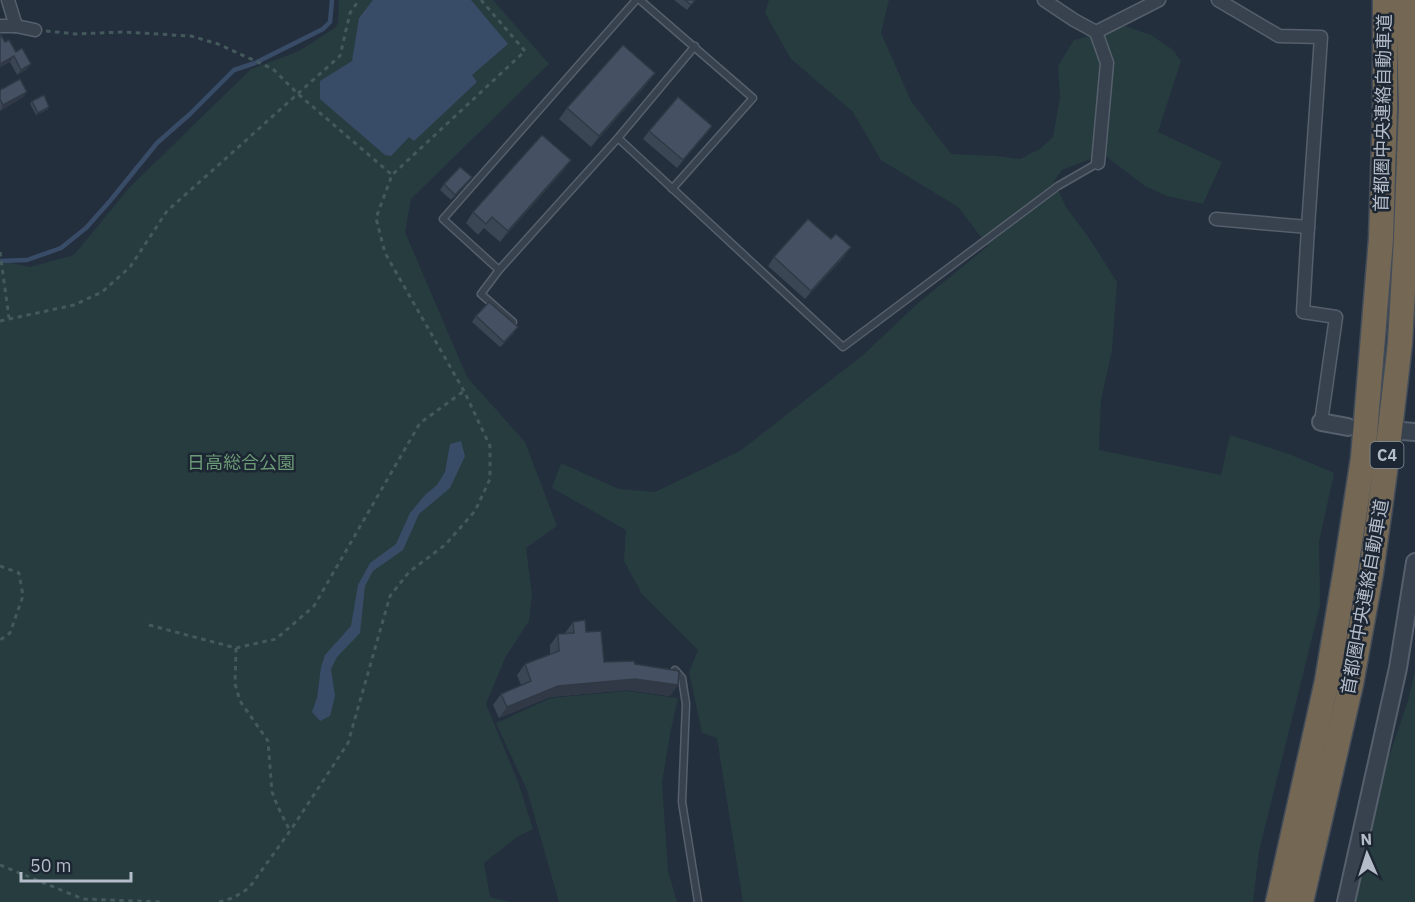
<svg xmlns="http://www.w3.org/2000/svg" width="1415" height="902" viewBox="0 0 1415 902" font-family="'IBM Plex Sans','Noto Sans JP',sans-serif">
	<rect width="100%" height="100%" fill="#242f3e"/>
	<g fill="#263c3f">
		<polygon points="339,0 493,0 549,64 411,199 405,232 467,377 525,442 557,526 526,548 532,595 529,621 506,656 486,704 518,782 533,829 517,837 484,863 490,897 510,902 0,902 0,264 7,262 30,267 74,255 129,188 251,69 299,51 335,28 338,23"/>
		<polygon points="769,0 889,0 881,33 911,101 951,154 996,156 1020,159 1040,149 1053,137 1060,97 1058,66 1074,40 1125,26 1151,35 1173,50 1181,61 1158,132 1222,162 1203,204 1167,196 1145,186 1103,154 1062,170 1054,181 1066,207 1089,238 1117,282 1112,350 1101,400 1099,450 1221,475 1230,435 1289,454 1334,473 1319,542 1320,606 1259,851 1253,902 743,902 717,738 702,733 689,672 698,650 642,594 624,561 626,530 552,488 561,463 619,489 655,492 740,451 863,355 918,303 988,246 958,207 881,160 853,112 791,59 765,13"/>
		<polygon points="1415,671 1415,902 1352,902 1383,774 1407,704"/>
		<polygon points="627,691 678,698 670,734 662,782 668,871 677,902 559,902 527,790 496,723 551,698"/>
	</g>
	<g fill="#394c67">
		<polygon points="373,0 471,0 508,44 472,75 477,82 414,141 409,137 391,156 385,155 320,99 320,81 352,61 359,18"/>
		<polygon points="461,441 465,456 450,488 419,514 403,550 373,571 365,586 360,633 337,657 331,669 335,696 330,716 320,721 312,712 317,698 321,667 325,655 351,626 358,585 370,563 396,544 410,513 426,494 437,485 445,472 450,444"/>
	</g>
	<g fill="none" stroke-linecap="round" stroke-linejoin="round">
		<polyline stroke="#394c67" stroke-width="4.5" points="0,261 27,260 61,248 86,228 110,201 157,143 190,114 234,70 255,63 323,29 330,22 332,0"/>
		<defs>
			<g id="service">
				<polyline points="640,0 753,98 672,189"/>
				<polyline points="618,138 843,347 1058,186 1098,163"/>
				<polyline points="499,270 443,219 636,0"/>
				<polyline points="513,322 481,294 499,270 618,138 695,46"/>
				<polyline points="675,670 682,678 686,704 682,802 698,902"/>
			</g>
			<g id="minor">
				<polyline points="8,0 16,26"/>
				<polyline points="1044,0 1074,20 1096,32 1107,63 1098,163"/>
				<polyline points="1218,0 1279,36 1321,37 1308,227 1303,312 1336,317 1321,422"/>
				<polyline points="0,26 16,26 35,30"/>
				<polyline points="1096,32 1159,0"/>
				<polyline points="1216,219 1308,227"/>
			</g>
			<g id="tertiary">
				<polyline points="1321,422 1348,427"/>
				<polyline points="1402,431 1415,432"/>
				<polyline points="1346,902 1398,668 1415,562"/>
			</g>
			<g id="motorway">
				<polyline points="1278,902 1327,681 1346,568 1363,458 1381,239 1385,108 1385,0"/>
				<polyline points="1301,902 1351,684 1371,573 1386,464 1400,343 1406,238 1411,107 1408,0"/>
			</g>
		</defs>
		<use href="#service" stroke="#565f6c" stroke-width="9"/>
		<use href="#minor" stroke="#565f6c" stroke-width="15"/>
		<use href="#tertiary" stroke="#565f6c" stroke-width="20"/>
		<use href="#motorway" stroke="#434c59" stroke-width="27"/>
		<g stroke="#44595c" stroke-width="3" stroke-dasharray="4.5 4.5" stroke-linecap="butt">
			<polyline points="46,31 76,34 122,32 191,36 218,44 273,69 298,94 391,174"/>
			<polyline points="0,252 9,318"/>
			<polyline points="0,321 74,305 102,292 130,267 167,211 340,56 350,13 359,0"/>
			<polyline points="0,566 19,573 23,596 10,633 0,640"/>
			<polyline points="149,625 236,648 276,639 314,606 420,423 464,391"/>
			<polyline points="236,648 235,684 240,701 268,741 272,792 278,807 290,831"/>
			<polyline points="0,865 83,899 162,902"/>
			<polyline points="219,902 233,898 249,888 290,831 348,743 390,596 409,572 445,545 475,511 490,479 490,446 464,391 385,253 376,218 392,175 525,51 481,0"/>
		</g>
		<use href="#service" stroke="#38414e" stroke-width="6"/>
		<use href="#minor" stroke="#38414e" stroke-width="12"/>
		<use href="#tertiary" stroke="#38414e" stroke-width="16"/>
		<use href="#motorway" stroke="#746855" stroke-width="24"/>
	</g>
	<g fill="#3b4654">
		<polygon points="674,0 695,0 687,10"/>
		<polygon points="0,34 5,42 16,52 27,69 17,75 10,62 0,67"/>
		<polygon points="647,84 591,147 559,119 567,108"/>
		<polygon points="0,90 27,92 23,97 0,111"/>
		<polygon points="32,101 49,107 47,110 36,115 30,104"/>
		<polygon points="712,126 706,134 677,168 643,139 649,131"/>
		<polygon points="571,160 563,171 500,242 484,228 478,235 466,223 473,212"/>
		<polygon points="468,183 451,200 440,190 444,184"/>
		<polygon points="845,256 805,299 768,266 774,257"/>
		<polygon points="476,316 514,333 500,347 472,322"/>
		<polygon points="573,622 586,632 604,662 635,664 670,696 627,690 550,697 499,718 493,705 501,694 521,685 517,675 525,664 550,654 550,645 558,634 565,633"/>
	</g>
	<g fill="#303945">
		<polygon points="14,56 10,62 0,67 0,64"/>
		<polygon points="31,64 27,69 17,75 21,70"/>
		<polygon points="655,73 647,84 591,147 599,136"/>
		<polygon points="27,92 23,97 0,111 3,105"/>
		<polygon points="49,107 47,110 36,115 38,113"/>
		<polygon points="712,126 706,134 677,168 683,160"/>
		<polygon points="571,160 563,171 500,242 508,231"/>
		<polygon points="472,177 468,183 451,200 455,195"/>
		<polygon points="851,247 845,256 805,299 811,291"/>
		<polygon points="635,679 678,685 670,696 627,690 550,697 499,718 507,707 558,686"/>
	</g>
	<g fill="#455162" stroke="#303945" stroke-width="1.5">
		<polygon points="685,0 695,0 691,5"/>
		<polygon points="0,34 5,42 9,40 16,52 22,48 31,64 21,70 14,56 0,64"/>
		<polygon points="623,45 655,73 599,136 567,108"/>
		<polygon points="20,79 27,92 3,105 0,99 0,90"/>
		<polygon points="44,95 49,107 38,113 32,101"/>
		<polygon points="678,97 712,126 683,160 649,131"/>
		<polygon points="542,135 571,160 508,231 492,217 486,224 473,212"/>
		<polygon points="460,167 472,177 455,195 444,184"/>
		<polygon points="808,219 831,239 836,234 851,247 811,291 774,257"/>
		<polygon points="489,302 518,327 504,342 476,316"/>
		<polygon points="585,620 586,632 601,631 604,662 634,661 635,664 679,671 678,685 635,679 558,686 507,707 501,694 531,681 525,664 559,651 558,634 574,633 573,622"/>
	</g>
	<g text-anchor="middle" stroke-width="5" stroke-linejoin="round" paint-order="stroke">
		<rect fill="#1d2633" stroke="#878f9c" stroke-width="1.5" x="1370.5" y="442" width="33" height="26" rx="4.5"/>
		<g font-size="16" font-weight="bold" fill="#b4bcc9">
			<text x="1387" y="461">C4</text>
		</g>
		<g font-size="18" fill="#b4bcc9" stroke="#1d2633">
			<text transform="translate(1383 113) rotate(-89)" y="6">首都圏中央連絡自動車道</text>
			<text transform="translate(1365 597) rotate(-80)" y="6">首都圏中央連絡自動車道</text>
		</g>
		<g font-size="18" fill="#6b9a76" stroke="#1d2633">
			<text x="241" y="469">日高総合公園</text>
		</g>
	</g>
	<g transform="translate(1367 854) rotate(357)" stroke="#1d2633" stroke-width="4.5" paint-order="stroke">
	<path d="M0-4.5L10 22L0 15L-10 22Z" fill="#b4bcc9"/>
	<text y="-9" font-size="16" font-weight="bold" text-anchor="middle" fill="#b4bcc9">N</text>
	</g>
	<path d="M21 872v9h110v-9" fill="none" stroke="#b4bcc9" stroke-width="3"/>
	<text x="30" y="872" font-size="18" fill="#b4bcc9" stroke="#1d2633" stroke-width="4.5" paint-order="stroke">50 m</text>
</svg>
